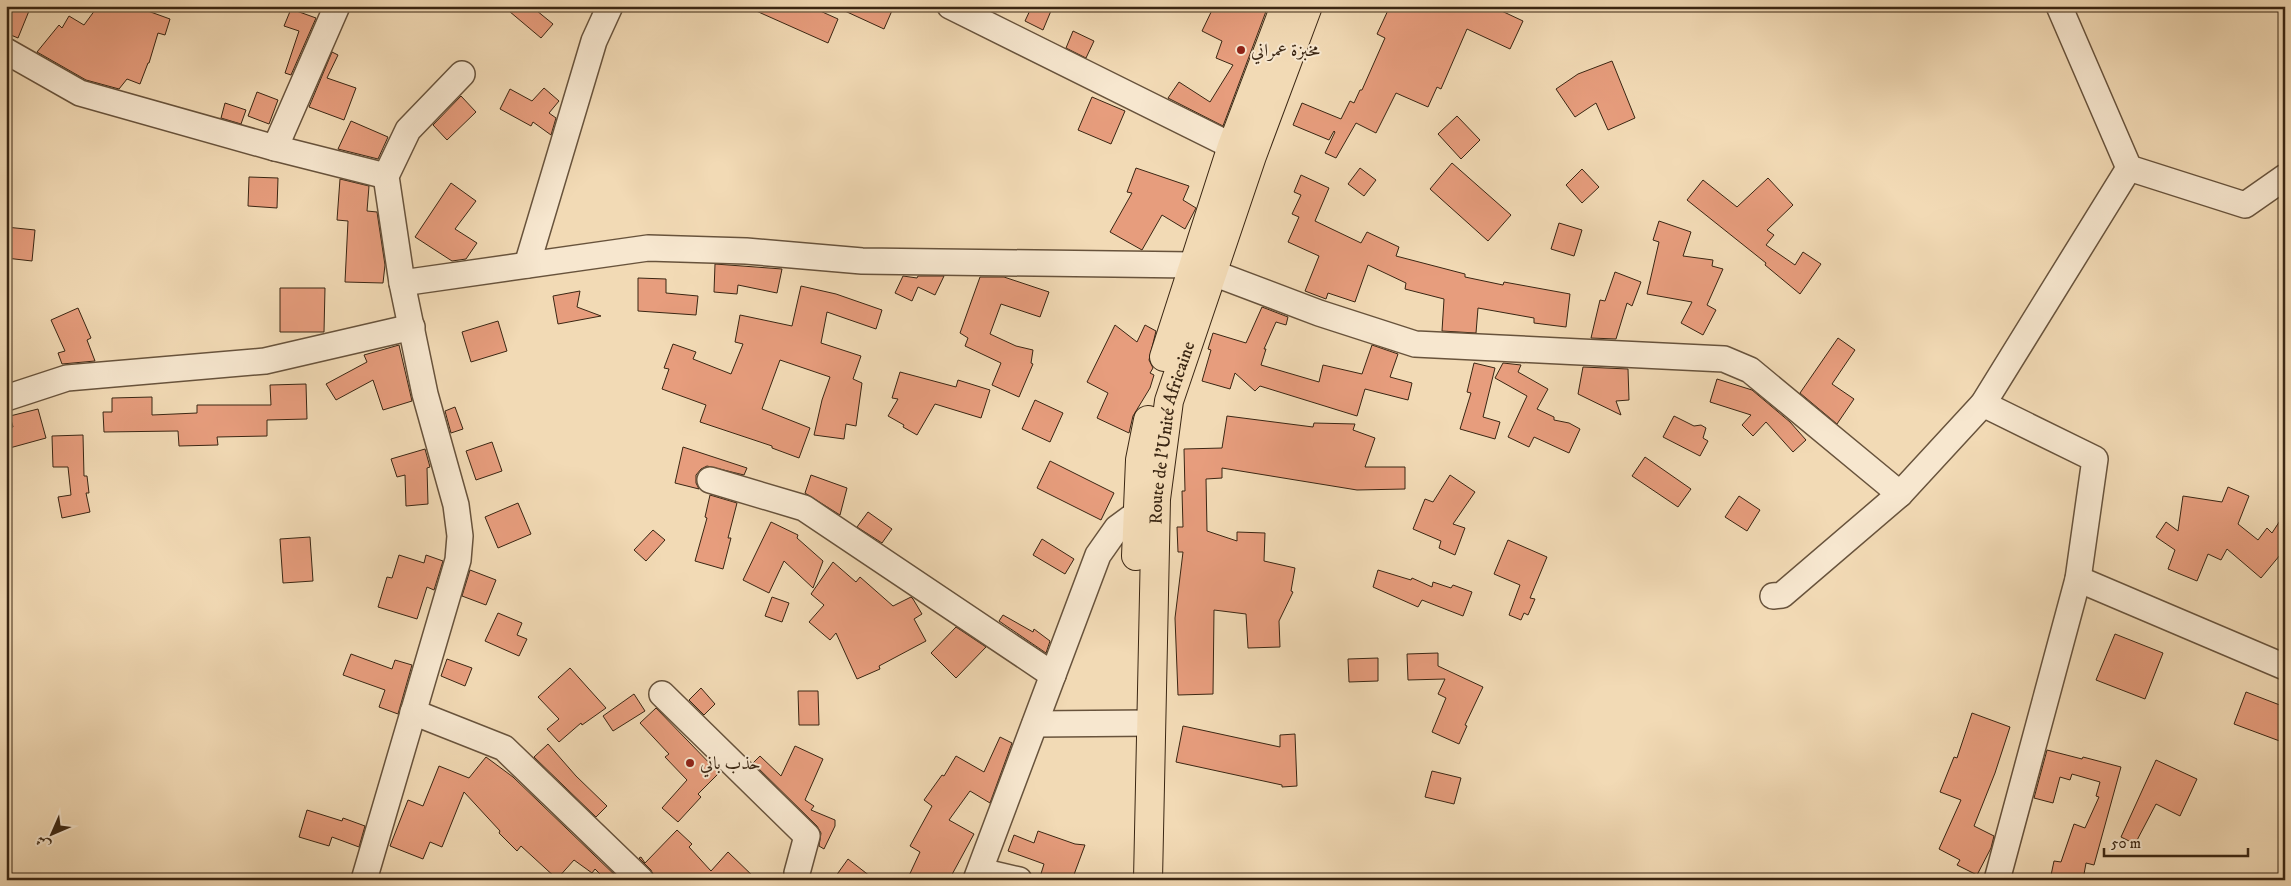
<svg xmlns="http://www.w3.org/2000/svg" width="2291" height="886" viewBox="0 0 2291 886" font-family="'IM FELL DW Pica',Amiri,serif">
	<rect width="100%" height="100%" fill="#f2dab5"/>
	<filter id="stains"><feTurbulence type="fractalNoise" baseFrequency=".004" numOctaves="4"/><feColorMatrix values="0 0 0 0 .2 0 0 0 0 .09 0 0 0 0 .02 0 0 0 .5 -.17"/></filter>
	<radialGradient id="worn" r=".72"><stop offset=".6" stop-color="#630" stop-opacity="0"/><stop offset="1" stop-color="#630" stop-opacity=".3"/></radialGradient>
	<g fill="#e79d7d" stroke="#3a2613">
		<polygon points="6,6 31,6 18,38 6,33"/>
		<polygon points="98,6 134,6 170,19 165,35 158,33 149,63 148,63 140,84 127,79 119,89 86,80 37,52 59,25 62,28 69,16 84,25"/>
		<polygon points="503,6 531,6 553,24 541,38"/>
		<polygon points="745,6 809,6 838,19 828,43"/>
		<polygon points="834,6 894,6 884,29"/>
		<polygon points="1032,6 1053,6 1043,30 1025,21"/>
		<polygon points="1214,6 1268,6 1223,126 1168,98 1179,82 1210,102 1233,65 1216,58 1222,41 1202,31"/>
		<polygon points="1390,6 1491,6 1523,21 1510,49 1467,29 1441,89 1437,87 1428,107 1396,93 1376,133 1356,123 1336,158 1325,153 1335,132 1334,131 1329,140 1293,125 1302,103 1341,119 1350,101 1354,103 1360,90 1362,90 1385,38 1377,34"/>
		<polygon points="291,9 316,18 291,75 285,73 299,31 284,26"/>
		<polygon points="1073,31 1094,41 1086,58 1066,48"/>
		<polygon points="332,52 338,55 327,78 356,88 344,120 309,107"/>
		<polygon points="1612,61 1635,118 1608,130 1596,103 1575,117 1556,89 1578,74"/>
		<polygon points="544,88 559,101 549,113 556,118 551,135 533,122 531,126 500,109 510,89 532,101"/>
		<polygon points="257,92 278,100 269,124 248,116"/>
		<polygon points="461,96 476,112 447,140 433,125"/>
		<polygon points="1092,97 1125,111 1111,144 1078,130"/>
		<polygon points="225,103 246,110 241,124 221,118"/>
		<polygon points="1457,116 1480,140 1461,159 1438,134"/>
		<polygon points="351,121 388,137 378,159 338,149"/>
		<polygon points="1452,163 1511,215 1488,241 1430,189"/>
		<polygon points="1136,168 1189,186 1183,200 1196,208 1185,229 1162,215 1142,250 1110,232 1132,193 1127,192"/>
		<polygon points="1360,168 1376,180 1364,196 1348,184"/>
		<polygon points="1582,169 1599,187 1582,203 1566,185"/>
		<polygon points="1301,175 1329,188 1315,221 1361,243 1367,232 1399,247 1396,256 1465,274 1465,277 1503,285 1504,282 1570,294 1566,327 1534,323 1534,318 1478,308 1476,333 1442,331 1444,299 1405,289 1406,283 1368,265 1355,302 1328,293 1326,299 1305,291 1319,256 1288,242 1299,217 1292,214 1301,195 1294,192"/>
		<polygon points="249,177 278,178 277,208 248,206"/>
		<polygon points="1768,178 1793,205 1767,230 1774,235 1766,245 1795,265 1803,252 1821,264 1800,294 1765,265 1766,263 1687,200 1703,180 1737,207"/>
		<polygon points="340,179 369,186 367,211 377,212 385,265 383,283 345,282 348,221 337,220"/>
		<polygon points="451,183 476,201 455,229 477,243 466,259 452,261 415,237"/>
		<polygon points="1659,221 1691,232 1683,256 1713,260 1712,266 1723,269 1707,305 1716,310 1703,335 1681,323 1692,302 1647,294 1659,242 1653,240"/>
		<polygon points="1559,223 1582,230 1574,256 1551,249"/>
		<polygon points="6,227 35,230 32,261 6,258"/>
		<polygon points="715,264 782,269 777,293 738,285 737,294 714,292"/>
		<polygon points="1615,272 1641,282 1632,306 1627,303 1616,339 1591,338 1600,300 1605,301"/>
		<polygon points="903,276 917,278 918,276 944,276 935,295 918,287 912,301 895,293"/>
		<polygon points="980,277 1004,277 1049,292 1040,317 1001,304 990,334 1016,346 1033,350 1031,363 1033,364 1019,397 992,385 1001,363 965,346 968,338 960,333"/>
		<polygon points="638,278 666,279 666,293 698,296 696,315 638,311"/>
		<polygon points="801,286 836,294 882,310 876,329 827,312 821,343 861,356 853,379 862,383 856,426 846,424 844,439 814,435 822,400 830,377 780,360 762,409 810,428 799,458 772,448 772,446 700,422 706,405 662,389 669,369 664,368 673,344 696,352 693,359 731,374 743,344 735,342 740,315 792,326"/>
		<polygon points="280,288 325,288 324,332 280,332"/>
		<polygon points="580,291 577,307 601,316 558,324 553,296"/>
		<polygon points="1262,307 1288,317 1286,325 1276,322 1264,349 1266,349 1261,365 1319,382 1323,365 1362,374 1372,345 1398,354 1390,377 1412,383 1408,400 1365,389 1357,416 1260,386 1255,391 1235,373 1230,389 1202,381 1211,350 1208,349 1213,333 1246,343"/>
		<polygon points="78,308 91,338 87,340 95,361 62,364 58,353 65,351 51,320"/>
		<polygon points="498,321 507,351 471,362 462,332"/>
		<polygon points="1115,325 1137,342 1145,325 1156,331 1149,360 1153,368 1150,373 1154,375 1150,388 1133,416 1129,433 1097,418 1108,393 1087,382"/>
		<polygon points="1838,338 1855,350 1832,384 1854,399 1837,424 1800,393"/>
		<polygon points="399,345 412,401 383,410 373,380 336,400 326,384 367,362 364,355"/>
		<polygon points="1474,363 1495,368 1483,417 1500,422 1495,439 1460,429 1471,393 1467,392"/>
		<polygon points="1503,363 1521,365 1518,372 1548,389 1537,409 1554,417 1554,420 1569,423 1580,429 1569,453 1534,437 1529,447 1508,437 1527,396 1495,378"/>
		<polygon points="1583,367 1628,369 1629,400 1616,401 1621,415 1578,394"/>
		<polygon points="900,372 956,387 958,380 990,390 981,418 935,404 917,435 903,427 904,425 888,416 898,399 892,398"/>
		<polygon points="1717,379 1752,390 1790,422 1806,440 1793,452 1766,422 1753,436 1742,425 1751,415 1710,402"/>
		<polygon points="306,384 307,419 267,420 267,436 217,437 218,445 179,446 178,431 104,432 103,412 112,412 112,398 152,397 152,415 197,413 197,405 271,405 270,385"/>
		<polygon points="1035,400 1063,413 1050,442 1022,429"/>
		<polygon points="455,407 463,429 451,433 445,411"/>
		<polygon points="38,409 46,438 6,449 6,428 13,427 10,416"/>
		<polygon points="1227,416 1313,427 1314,423 1355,424 1353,430 1375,438 1365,467 1405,467 1405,489 1357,490 1222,468 1222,478 1206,479 1207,531 1237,541 1237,532 1265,533 1264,561 1295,568 1291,591 1293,592 1279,621 1280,647 1248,648 1246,614 1214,610 1213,694 1178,695 1175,618 1183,552 1178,552 1177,527 1183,527 1182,491 1185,491 1184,449 1222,448"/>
		<polygon points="1674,416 1694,426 1701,425 1706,428 1703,438 1708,441 1700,456 1663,437"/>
		<polygon points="83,435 84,476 87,476 89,493 86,493 90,512 62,518 58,497 71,495 68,467 53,467 52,436"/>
		<polygon points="492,442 502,471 476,480 466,451"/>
		<polygon points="683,447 747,468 744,475 707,466 701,469 696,475 696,483 699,489 675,483"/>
		<polygon points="425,449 430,467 427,468 428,504 406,506 405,475 397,477 391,459"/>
		<polygon points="1645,457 1691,489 1678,507 1632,476"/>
		<polygon points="1050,461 1114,493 1101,520 1037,488"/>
		<polygon points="811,475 847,488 840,515 805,493"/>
		<polygon points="1450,475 1475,492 1453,524 1465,528 1455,555 1439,548 1441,541 1413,529 1425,499 1433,502"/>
		<polygon points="2228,487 2249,496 2238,524 2258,540 2267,528 2272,533 2285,513 2285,549 2261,578 2227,549 2221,560 2208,554 2197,581 2168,569 2175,550 2156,537 2166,522 2178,531 2183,496 2222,502"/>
		<polygon points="710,495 737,503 728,538 731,538 723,569 695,561 707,518 705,517"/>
		<polygon points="1739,496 1760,510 1747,531 1725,517"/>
		<polygon points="518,503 531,534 498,548 485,517"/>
		<polygon points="868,512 892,529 882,543 857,527"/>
		<polygon points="771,522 798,535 797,538 823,561 813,588 784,561 769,593 743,580"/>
		<polygon points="653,530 665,540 646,561 634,550"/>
		<polygon points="310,537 313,581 283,583 280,539"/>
		<polygon points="1042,539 1074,559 1065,574 1033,555"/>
		<polygon points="1508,540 1547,557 1530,598 1535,599 1528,615 1524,613 1521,620 1509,615 1520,585 1494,574"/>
		<polygon points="399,555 424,563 426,555 443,561 434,590 427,587 417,619 378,607 387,577 392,578"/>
		<polygon points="833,562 856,582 860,577 893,606 911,597 913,599 922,614 914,619 926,641 879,666 880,669 857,679 836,633 830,640 809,622 824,605 811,594"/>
		<polygon points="470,570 496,580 486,605 462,596"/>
		<polygon points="1378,570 1411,580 1412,578 1432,587 1433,582 1451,588 1453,585 1472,592 1463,616 1422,600 1418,607 1373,587"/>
		<polygon points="772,597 789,603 782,622 765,616"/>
		<polygon points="498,613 522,623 517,635 527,639 519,656 485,641"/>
		<polygon points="1003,615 1033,632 1034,629 1050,641 1046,653 999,621"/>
		<polygon points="956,627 986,647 956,678 931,653"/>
		<polygon points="2115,634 2163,653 2145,699 2096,680"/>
		<polygon points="1438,653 1438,666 1483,687 1465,725 1467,726 1459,744 1432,732 1446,698 1438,694 1445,679 1408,680 1407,654"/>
		<polygon points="351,654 392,669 395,660 412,665 398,714 379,707 385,690 343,675"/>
		<polygon points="1378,658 1378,681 1349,682 1348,659"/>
		<polygon points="447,659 472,668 465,686 441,676"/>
		<polygon points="570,668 606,708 582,725 581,723 559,742 547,729 559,719 538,697"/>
		<polygon points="701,688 715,704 704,715 689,700"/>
		<polygon points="798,691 818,691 819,725 799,725"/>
		<polygon points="2246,692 2285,707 2285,743 2234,724"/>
		<polygon points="634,694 645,711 613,731 603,716"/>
		<polygon points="656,708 719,773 698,794 701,797 678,822 662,808 687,780 665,757 669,754 640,723"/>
		<polygon points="1972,713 2010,727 1995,773 1974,826 1994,836 1991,848 1977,875 1957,865 1960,860 1939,849 1961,800 1940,792 1954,757 1957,758"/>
		<polygon points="1183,726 1280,747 1280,735 1295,734 1297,786 1282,787 1282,785 1176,762"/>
		<polygon points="1000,737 1012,743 990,803 970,791 949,820 974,834 949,880 907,880 920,852 910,846 932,806 924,800 942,775 944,776 956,756 984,772"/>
		<polygon points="548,744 576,776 607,806 596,817 534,757"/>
		<polygon points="795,746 823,759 805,800 814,806 811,810 835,820 835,826 824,849 819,846 821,833 817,826 753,763 760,756 781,776"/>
		<polygon points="2047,750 2082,759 2083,757 2121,767 2094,865 2086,863 2083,880 2050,880 2054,861 2061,862 2074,824 2085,828 2099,797 2096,796 2100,782 2072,774 2070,780 2060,777 2053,803 2034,798"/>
		<polygon points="486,757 513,777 620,880 606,880 595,869 592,873 574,860 557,879 521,846 517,851 499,833 500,831 464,792 442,847 430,842 423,859 390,846 408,800 423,806 439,766 469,778"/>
		<polygon points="2156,760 2197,779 2180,816 2156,804 2135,844 2121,837"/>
		<polygon points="1432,771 1461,778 1454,804 1425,797"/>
		<polygon points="307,810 342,821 343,818 365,826 359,847 332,837 329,846 299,837"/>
		<polygon points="677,830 692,844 689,847 711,871 728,852 757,880 655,880 651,870 639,858 641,857 645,863"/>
		<polygon points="1038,831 1075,844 1085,845 1072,880 1048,880 1040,877 1044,864 1008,851 1014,835 1034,843"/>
		<polygon points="848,859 875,880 833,880"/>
	</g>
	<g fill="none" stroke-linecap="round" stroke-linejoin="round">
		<defs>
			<g id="minor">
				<polyline points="950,6 1232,146"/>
				<polyline points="2059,6 2129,168 2245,205 2285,177"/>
				<polyline points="6,51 80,93 275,148 386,176"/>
				<polyline points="275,148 337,6"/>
				<polyline points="527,265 594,41 610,6"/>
				<polyline points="402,283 648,248 746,251 862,261 1192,265 1319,313 1415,344 1724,359 1750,370 1900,494"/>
				<polyline points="6,398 67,378 265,361 412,327"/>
				<polyline points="1983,404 2095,459 2078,579 1997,880"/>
				<polyline points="710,480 804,508 1053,675"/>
				<polyline points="2078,579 2285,667"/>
				<polyline points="1773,596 1782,595 1900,494 1983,404 2129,168"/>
				<polyline points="662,694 807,836 797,873 797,880"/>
				<polyline points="413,712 504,748 641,880"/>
				<polyline points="1035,724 1151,723"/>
				<polyline points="980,871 1019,880"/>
				<polyline points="364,880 458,560 460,536 456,505 425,394 402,283 386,176 408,130 462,74"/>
				<polyline points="976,880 1098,555 1117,528 1150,504"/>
			</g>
			<g id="major">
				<polyline points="1164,357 1232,146 1285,6"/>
				<polyline points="1136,556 1140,460 1148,420"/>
				<path id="s1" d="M1148,880L1156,499L1169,401L1252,156L1308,6"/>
			</g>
		</defs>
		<use href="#minor" stroke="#68533c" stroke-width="28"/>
		<use href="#major" stroke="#3a2613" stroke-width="30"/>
		<use href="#minor" stroke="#f7e7cf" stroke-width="25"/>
		<use href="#major" stroke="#f2dab5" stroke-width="28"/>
	</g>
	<g fill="#8f2418" stroke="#f7e7cf" stroke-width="2">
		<circle cx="1241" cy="50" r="5"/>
		<circle cx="690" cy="763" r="5"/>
	</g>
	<g text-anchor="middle" stroke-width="4" stroke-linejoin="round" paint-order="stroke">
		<g font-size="18" fill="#3a2613" stroke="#f7e7cf" text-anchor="start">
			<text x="1251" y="56">مخبزة عمراني</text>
			<text x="700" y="769">حذب باني</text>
		</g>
		<g font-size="18" fill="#3a2613" stroke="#f7e7cf">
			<text dy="6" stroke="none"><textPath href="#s1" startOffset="449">Route de l'Unité Africaine</textPath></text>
		</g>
	</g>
	<rect width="2291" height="886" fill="none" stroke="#f2dab5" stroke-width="25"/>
	<rect x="8" y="8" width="2276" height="871" fill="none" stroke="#3a2613" stroke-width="2.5"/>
	<rect x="12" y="12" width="2266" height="861" fill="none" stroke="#3a2613"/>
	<g transform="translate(52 834) rotate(225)" stroke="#f7e7cf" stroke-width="4" paint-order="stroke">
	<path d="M0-4L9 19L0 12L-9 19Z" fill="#3a2613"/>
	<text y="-8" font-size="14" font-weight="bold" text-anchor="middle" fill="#3a2613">ش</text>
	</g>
	<path d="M2104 848v8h144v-8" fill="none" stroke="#3a2613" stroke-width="2.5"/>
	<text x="2111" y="848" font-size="15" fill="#3a2613" stroke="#f7e7cf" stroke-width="4" paint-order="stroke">50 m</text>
	<rect width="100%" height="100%" filter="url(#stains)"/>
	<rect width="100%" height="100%" fill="url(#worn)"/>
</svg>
